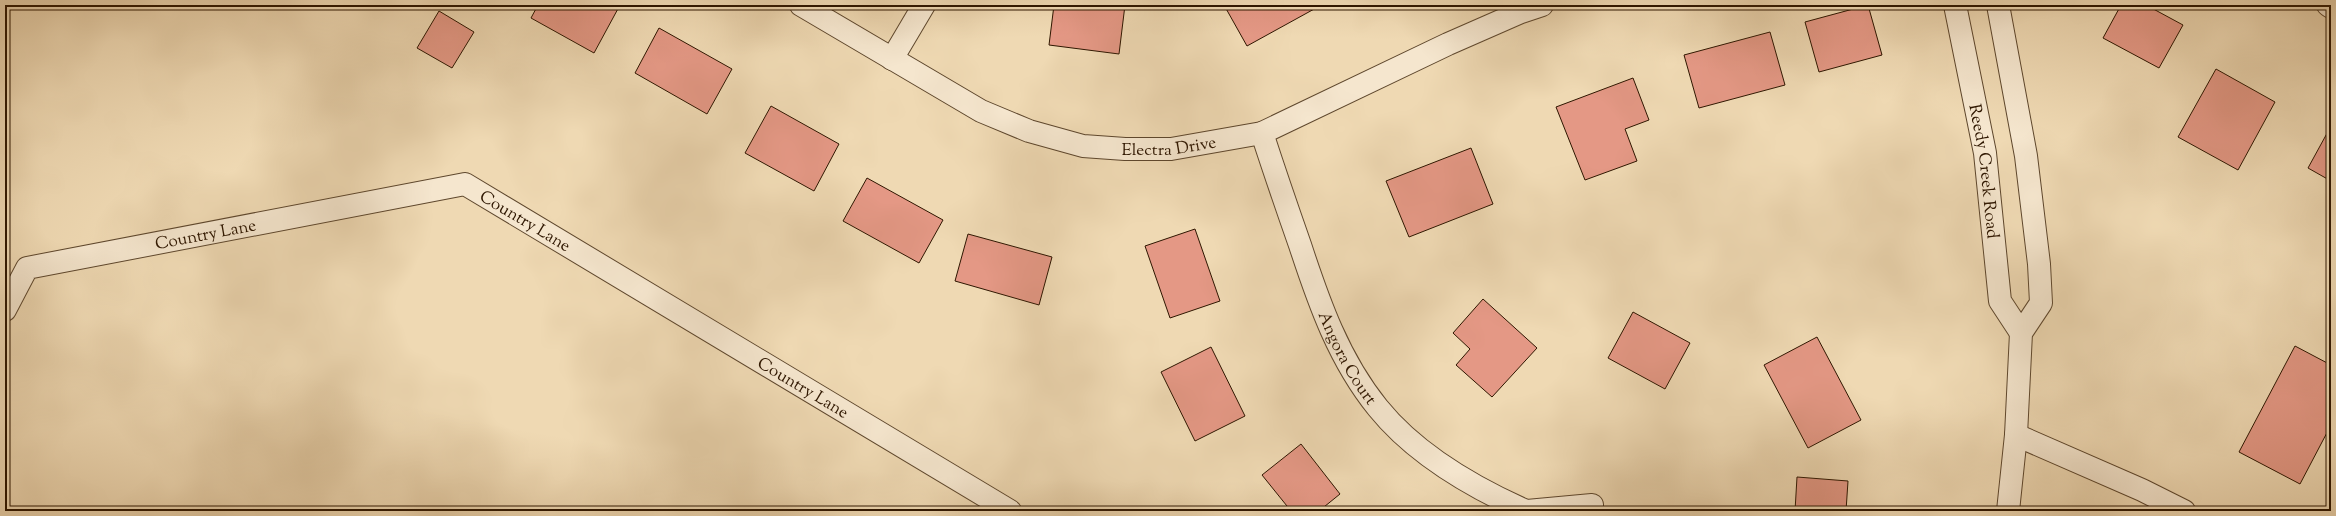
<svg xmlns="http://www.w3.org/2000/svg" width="2336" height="516" viewBox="0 0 2336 516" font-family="'Sorts Mill Goudy',serif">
	<rect width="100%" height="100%" fill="#efd9b3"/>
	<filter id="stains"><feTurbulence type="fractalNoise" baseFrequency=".005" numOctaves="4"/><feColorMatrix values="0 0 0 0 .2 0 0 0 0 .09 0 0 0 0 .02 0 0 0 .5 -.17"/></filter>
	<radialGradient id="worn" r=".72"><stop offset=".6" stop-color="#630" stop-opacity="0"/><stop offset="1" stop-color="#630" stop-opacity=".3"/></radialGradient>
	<g fill="#e49885" stroke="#2e1600">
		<polygon points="538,5 620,5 594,53 531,18"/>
		<polygon points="1054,5 1125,5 1119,54 1049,45"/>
		<polygon points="1224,5 1314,5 1316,8 1247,46"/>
		<polygon points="1868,5 1882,55 1819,72 1805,22"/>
		<polygon points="2121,5 2146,5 2183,25 2159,68 2103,38"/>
		<polygon points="439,11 474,32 452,68 417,48"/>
		<polygon points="659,28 732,69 707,114 635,73"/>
		<polygon points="1770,32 1785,85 1699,108 1684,55"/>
		<polygon points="2216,69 2275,102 2238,170 2178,137"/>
		<polygon points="1633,78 1649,120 1625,129 1637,161 1585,180 1556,107"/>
		<polygon points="771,106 839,144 814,191 745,153"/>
		<polygon points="2331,126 2331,181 2308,168"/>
		<polygon points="1471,148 1493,204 1409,237 1386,181"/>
		<polygon points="867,178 943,220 919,263 843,221"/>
		<polygon points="1195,229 1220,301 1170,318 1145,246"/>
		<polygon points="968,234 1052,257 1039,305 955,281"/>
		<polygon points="1483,299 1537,348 1492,397 1456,365 1470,349 1453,333"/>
		<polygon points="1633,312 1690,343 1665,389 1608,358"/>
		<polygon points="1817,337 1861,420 1808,448 1764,365"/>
		<polygon points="2295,346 2331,365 2331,425 2300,484 2239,452"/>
		<polygon points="1211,347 1245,416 1195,441 1161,372"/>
		<polygon points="1301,444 1340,494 1319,511 1291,511 1262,475"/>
		<polygon points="1797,477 1848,481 1846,511 1795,511"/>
	</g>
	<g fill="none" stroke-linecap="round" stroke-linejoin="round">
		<defs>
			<g id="minor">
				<path id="s1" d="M801,5L981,111L1029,131L1083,146L1125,149H1171L1262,133L1448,44L1521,12L1542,5"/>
				<path id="s2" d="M1955,5L1985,153L2000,301L2021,333"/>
				<polyline points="1998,5 2026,156 2039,264 2041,303 2021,333 2016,435 2008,511"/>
				<polyline points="2328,5 2331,7"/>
				<polyline points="892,59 924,5"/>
				<path id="s3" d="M1262,133C1274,170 1287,208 1300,245C1319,303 1339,360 1378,408C1416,455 1472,487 1526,511"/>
				<path id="s4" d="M5,310L27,268L465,184L1010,511"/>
				<polyline points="2016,435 2142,490 2184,511"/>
				<polyline points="1527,511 1592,505"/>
			</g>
		</defs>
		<use href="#minor" stroke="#5e472d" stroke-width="24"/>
		<use href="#minor" stroke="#f5e6ce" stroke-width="22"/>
	</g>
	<g text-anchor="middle" stroke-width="3.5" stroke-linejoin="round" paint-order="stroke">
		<g font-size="17" fill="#2e1600" stroke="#f5e6ce">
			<text dy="6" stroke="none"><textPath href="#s1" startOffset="403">Electra Drive</textPath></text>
			<text dy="6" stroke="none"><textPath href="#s2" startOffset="169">Reedy Creek Road</textPath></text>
			<text dy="6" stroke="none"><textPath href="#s4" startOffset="564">Country Lane</textPath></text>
			<text dy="6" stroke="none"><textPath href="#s4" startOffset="229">Country Lane</textPath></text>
			<text dy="6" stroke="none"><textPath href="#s3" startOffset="241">Angora Court</textPath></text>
			<text dy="6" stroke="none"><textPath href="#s4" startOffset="888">Country Lane</textPath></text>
		</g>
	</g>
	<rect width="2336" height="516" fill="none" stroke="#efd9b3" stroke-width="20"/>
	<rect x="6" y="6" width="2324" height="504" fill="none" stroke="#2e1600" stroke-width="2"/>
	<rect x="10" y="10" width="2316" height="496" fill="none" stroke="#2e1600"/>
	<rect width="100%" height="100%" filter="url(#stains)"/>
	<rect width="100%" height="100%" fill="url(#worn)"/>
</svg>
